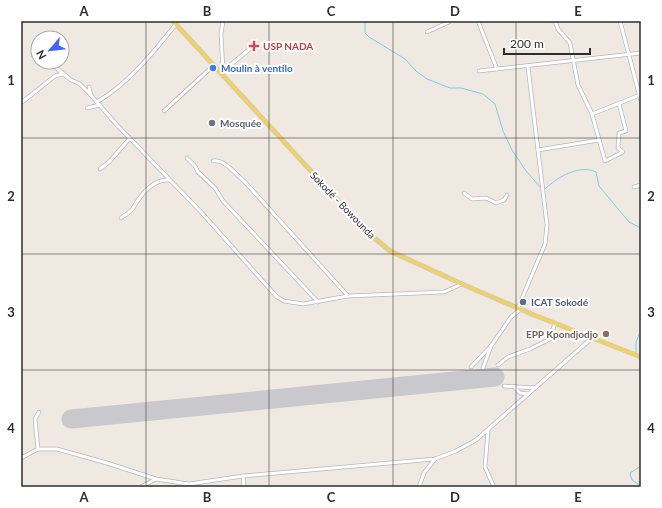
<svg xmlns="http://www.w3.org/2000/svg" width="662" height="508" viewBox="0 0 662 508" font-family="Lato,sans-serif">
	<rect width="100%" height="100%" fill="#efe9e1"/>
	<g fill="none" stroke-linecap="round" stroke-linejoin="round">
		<g stroke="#75cff0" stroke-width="1">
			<polyline points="328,21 335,21"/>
			<polyline points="365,21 365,33 369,37 405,59 416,71 427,79 450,88 461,88 483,94 495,104 503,131 512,150 526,171 541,188"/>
			<path d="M545,189C557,177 580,164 596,172L599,186L629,222L641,228"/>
			<polyline points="636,353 636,342 641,330"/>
			<polyline points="637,356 641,362"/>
			<polyline points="641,466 630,473 632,480 641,486"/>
		</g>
		<polyline stroke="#c9c8cc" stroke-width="19" points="71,419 495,377"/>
		<defs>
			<g id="minor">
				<polyline points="478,21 497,69"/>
				<polyline points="555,21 558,29 570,43 578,85 592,114 605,161 623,152 618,148 619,133 626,131 619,104"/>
				<polyline points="620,21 641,101"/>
				<polyline points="427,32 449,22"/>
				<polyline points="49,62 71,80 80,84 90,94 116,124 201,212 277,297 284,301 303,304 348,296 444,292 462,284"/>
				<polyline points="223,71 221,34 223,21"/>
				<polyline points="223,71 251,48"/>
				<polyline points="479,71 641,53"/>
				<polyline points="89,87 91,95"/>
				<path d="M97,102C129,83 153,53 176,24"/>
				<polyline points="21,103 55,76 63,74"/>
				<polyline points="87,108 100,105"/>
				<polyline points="164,111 213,66"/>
				<polyline points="592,114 640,95"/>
				<polyline points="538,150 599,140"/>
				<polyline points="187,158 195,166 198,172 215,188 223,201 318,302"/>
				<path d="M213,161C225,159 235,174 244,181L348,296"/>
				<polyline points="100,169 110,161 130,138"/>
				<polyline points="634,187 641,185"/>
				<polyline points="464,193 472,199 486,198 496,203 504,200 507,195"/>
				<path d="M121,218C125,215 131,212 133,208C140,196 153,179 169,180"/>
				<polyline points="518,308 545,244 547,225 528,67"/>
				<polyline points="498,365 508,357 530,349 550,339 555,323"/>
				<polyline points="471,367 491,346 511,317 521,309"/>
				<polyline points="483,368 491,346"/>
				<polyline points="504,386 534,388"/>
				<polyline points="515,388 520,393 528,394"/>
				<polyline points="488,431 485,467 494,487"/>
				<polyline points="38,449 35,419 39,412"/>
				<polyline points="21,458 38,449 57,449 107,463 156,479 189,484 243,476 435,459 456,451 476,440 592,338"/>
				<polyline points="243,476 244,487"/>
				<polyline points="141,487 156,479"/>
				<polyline points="419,487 424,473 435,459"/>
			</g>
			<polyline id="major" points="173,21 366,231 390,251 462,284 534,315 641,357"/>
		</defs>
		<use href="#minor" stroke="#b4b7c1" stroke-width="4.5"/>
		<use href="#major" stroke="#c9c9c9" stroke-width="5"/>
		<use href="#minor" stroke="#fff" stroke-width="3"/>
		<use href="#major" stroke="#f2d163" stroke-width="3.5"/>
	</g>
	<path fill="none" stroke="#2e2e2e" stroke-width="1" stroke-opacity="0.55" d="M146,21V487M269,21V487M393,21V487M516,21V487M21,138H641M21,254H641M21,370H641"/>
	<path fill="#e0444e" stroke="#fff" stroke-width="1.5" d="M252 40h4v4h4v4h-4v4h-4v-4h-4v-4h4z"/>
	<circle fill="#3f7fe0" stroke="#fff" stroke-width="1.5" cx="213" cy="68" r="4"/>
	<circle fill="#6b7280" stroke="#fff" stroke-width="1.5" cx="212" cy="123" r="4"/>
	<circle fill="#5c6f8a" stroke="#fff" stroke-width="1.5" cx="523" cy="302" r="4"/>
	<circle fill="#8d6e63" stroke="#fff" stroke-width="1.5" cx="606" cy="334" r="4"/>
	<g text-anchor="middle" stroke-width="4" stroke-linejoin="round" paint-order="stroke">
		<g font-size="10" font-weight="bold" fill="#be3a42" stroke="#fff" text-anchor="start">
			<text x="263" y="50">USP NADA</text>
		</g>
		<g font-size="10" font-weight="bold" fill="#366cbe" stroke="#fff" text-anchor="start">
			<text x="221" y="72">Moulin à ventilo</text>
		</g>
		<g font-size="10" font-weight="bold" fill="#5b616d" stroke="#fff" text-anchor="start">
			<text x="220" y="127">Mosquée</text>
		</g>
		<g font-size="10" fill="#2e2e2e" stroke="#fff">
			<text transform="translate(343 205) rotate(46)" y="4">Sokodé - Bowounda</text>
		</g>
		<g font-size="10" font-weight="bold" fill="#4e5e75" stroke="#fff" text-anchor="start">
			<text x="531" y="306">ICAT Sokodé</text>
		</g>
		<g font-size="10" font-weight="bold" fill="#785e54" stroke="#fff" text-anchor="end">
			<text x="598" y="338">EPP Kpondjodjo</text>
		</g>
	</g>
	<rect width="662" height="508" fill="none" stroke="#ffffff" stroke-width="44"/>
	<g transform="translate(50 50) rotate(242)"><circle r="19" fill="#ffffff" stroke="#ababab"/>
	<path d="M0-3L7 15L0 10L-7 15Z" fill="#4264fb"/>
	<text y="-6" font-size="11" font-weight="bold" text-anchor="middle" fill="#2e2e2e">N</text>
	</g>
	<path d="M504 48v6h86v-6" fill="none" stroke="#2e2e2e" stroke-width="2"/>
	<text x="510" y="48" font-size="12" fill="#2e2e2e" stroke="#ffffff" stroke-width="3" paint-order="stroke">200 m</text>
	<rect x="22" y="22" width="618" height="464" fill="none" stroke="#2e2e2e" stroke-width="1.5"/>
	<g font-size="13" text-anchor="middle" font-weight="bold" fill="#2e2e2e">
		<text x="84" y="16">A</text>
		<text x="207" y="16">B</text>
		<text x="331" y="16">C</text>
		<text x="455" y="16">D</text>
		<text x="578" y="16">E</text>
		<text x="11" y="85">1</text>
		<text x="651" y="85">1</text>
		<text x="11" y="201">2</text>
		<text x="651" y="201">2</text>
		<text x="11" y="317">3</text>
		<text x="651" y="317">3</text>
		<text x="11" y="433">4</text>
		<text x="651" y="433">4</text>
		<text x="84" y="502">A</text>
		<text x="207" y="502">B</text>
		<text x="331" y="502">C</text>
		<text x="455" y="502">D</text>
		<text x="578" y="502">E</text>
	</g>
</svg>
